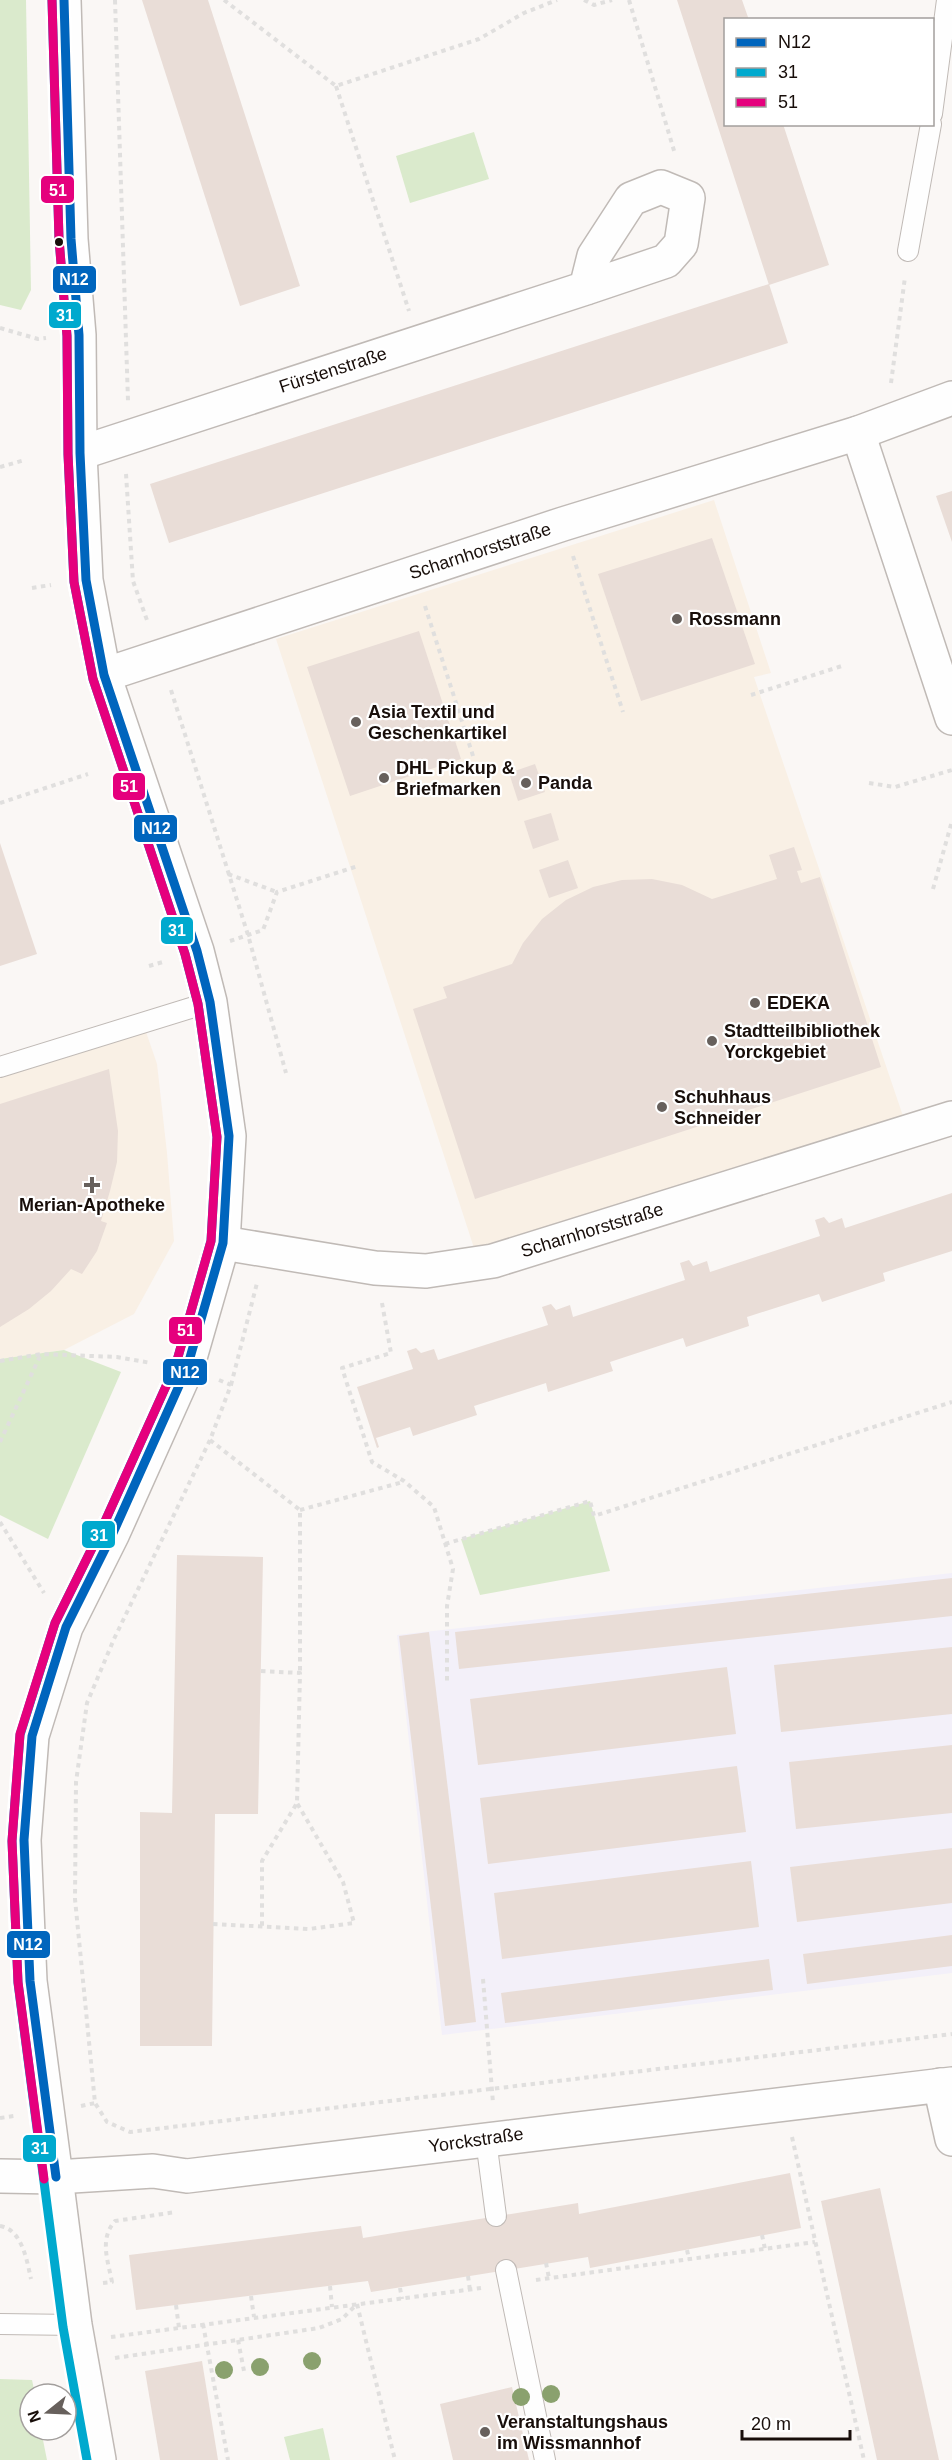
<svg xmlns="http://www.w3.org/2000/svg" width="952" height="2460" viewBox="0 0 952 2460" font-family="Helvetica,sans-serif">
	<rect width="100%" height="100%" fill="#faf7f5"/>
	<g fill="#f9f0e5">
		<polygon points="714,500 771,673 754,677 903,1116 510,1240 474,1248 276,639"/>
		<polygon points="146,1032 157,1064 167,1153 174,1241 134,1314 64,1350 0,1359 0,1077"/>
	</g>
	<polygon fill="#f3f0f9" points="952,1573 952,1973 442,2035 397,1635"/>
	<g fill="#daeacc">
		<polygon points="0,0 26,0 31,290 21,310 0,305"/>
		<polygon points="474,132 489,179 410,203 396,156"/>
		<polygon points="64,1350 121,1372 48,1539 0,1515 0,1359"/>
		<polygon points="590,1501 610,1571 480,1595 461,1539"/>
		<polygon points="0,2379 32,2380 35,2394 30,2394 30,2430 41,2430 47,2460 0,2460"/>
		<polygon points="323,2428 330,2460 290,2460 284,2437"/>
	</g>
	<g fill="#e9ddd7">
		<polygon points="142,0 208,0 300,286 240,306"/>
		<polygon points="677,0 742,0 749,20 726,20 726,124 783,124 829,265 769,285"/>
		<polygon points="769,284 788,343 169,543 150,484"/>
		<polygon points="952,491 952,542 936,496"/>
		<polygon points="712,538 755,664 641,701 598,574"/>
		<polygon points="419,631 461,759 350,796 307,667"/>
		<polygon points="535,764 545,792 518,801 509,773"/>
		<polygon points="551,813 559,840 533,849 524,821"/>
		<polygon points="0,843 37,954 0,966"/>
		<polygon points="794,847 802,870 797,871 801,883 820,877 881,1067 475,1199 413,1009 447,998 443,987 512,964 523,943 542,919 566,900 593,887 622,880 652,879 682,885 712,899 777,879 769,855"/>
		<polygon points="568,860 578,888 549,898 539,870"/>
		<polygon points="109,1069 118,1131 117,1162 110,1191 101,1221 107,1223 97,1251 82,1274 71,1269 51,1291 29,1309 0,1327 0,1104"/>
		<polygon points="952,1193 952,1251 883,1273 885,1281 822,1302 819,1294 747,1317 749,1326 686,1347 683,1338 610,1362 613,1371 548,1392 546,1383 474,1406 477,1415 413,1436 410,1427 376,1438 379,1447 377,1448 357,1387 413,1369 407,1351 416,1348 421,1353 434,1349 438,1360 548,1325 542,1307 551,1304 556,1310 570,1305 573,1317 685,1280 680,1263 689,1260 693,1266 707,1261 710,1272 820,1236 815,1220 824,1217 829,1223 842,1218 845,1228"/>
		<polygon points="177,1555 263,1557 258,1814 215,1814 212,2046 140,2046 140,1812 172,1813"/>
		<polygon points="952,1578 952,1616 459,1669 455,1632"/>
		<polygon points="429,1632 476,2022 445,2026 399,1636"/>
		<polygon points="952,1647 952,1714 781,1732 774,1665"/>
		<polygon points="727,1667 736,1734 478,1765 470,1699"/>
		<polygon points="952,1745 952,1813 796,1829 789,1762"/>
		<polygon points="737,1766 746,1832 488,1864 480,1798"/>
		<polygon points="952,1848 952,1903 797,1922 790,1867"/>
		<polygon points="751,1861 759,1927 502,1959 494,1893"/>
		<polygon points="952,1935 952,1966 807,1984 803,1954"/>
		<polygon points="769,1959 773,1990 505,2023 501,1993"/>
		<polygon points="790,2173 801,2228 590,2268 588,2257 371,2292 368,2281 136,2310 129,2255 361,2226 363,2238 578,2203 579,2214"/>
		<polygon points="880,2188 921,2378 939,2460 877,2460 862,2391 821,2201"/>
		<polygon points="202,2361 218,2460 160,2460 145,2371"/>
		<polygon points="512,2387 529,2460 453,2460 440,2404"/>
	</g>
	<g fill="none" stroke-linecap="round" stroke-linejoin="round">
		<defs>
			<g id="lane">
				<polyline points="932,114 947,0"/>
				<polyline points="908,251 931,124"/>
				<polyline points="0,1067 210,1002"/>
				<polyline points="486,2140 496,2216"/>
				<polyline points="506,2270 545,2460"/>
				<polyline points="0,2324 75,2325"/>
			</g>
			<g id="street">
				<polyline points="858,433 952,718"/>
				<polyline points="80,453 586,288 666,261 681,244 688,198 661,187 631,199 594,256 586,288"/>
				<polyline points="104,675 563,524 858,433 952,398"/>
				<polyline points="223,1243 375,1268 426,1271 493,1261 952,1118"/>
				<polyline points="940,2085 952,2139"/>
				<polyline points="56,2177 30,1981 24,1840 32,1736 66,1627 113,1533 187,1368 223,1243 229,1136 210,1002 197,951 104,675 86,580 80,453 79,335 71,239 64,0"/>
			</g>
			<g id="secondary">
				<polyline points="0,2176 56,2177 153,2171 187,2176 952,2084"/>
				<polyline points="56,2177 75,2325 99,2460"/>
			</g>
		</defs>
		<use href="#lane" stroke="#c0bab6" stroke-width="22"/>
		<use href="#street" stroke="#c0bab6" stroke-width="36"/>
		<use href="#secondary" stroke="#c0bab6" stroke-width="36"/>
		<g stroke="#e0dfde" stroke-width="4" stroke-dasharray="4.5 4.5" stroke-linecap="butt">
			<polyline points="115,0 128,401"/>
			<polyline points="224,0 336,86 479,39 524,13 557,0"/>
			<polyline points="584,0 594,5 612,0"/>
			<polyline points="629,0 675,154"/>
			<polyline points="336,86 409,311"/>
			<polyline points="0,328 38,339 46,338"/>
			<polyline points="891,383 905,277"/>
			<polyline points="0,467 25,460"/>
			<polyline points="126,474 133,581 148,623"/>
			<polyline points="573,556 623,712"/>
			<polyline points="32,588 51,585"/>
			<polyline points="425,606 474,759"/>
			<polyline points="171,690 248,935 286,1073"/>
			<polyline points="751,695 845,665"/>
			<polyline points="869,783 895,787 952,770"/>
			<polyline points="0,803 88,774"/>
			<polyline points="228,874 277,892"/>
			<polyline points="933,889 952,821"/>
			<polyline points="230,941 263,930 277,892 358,866"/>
			<polyline points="149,966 163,962"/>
			<polyline points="382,1303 391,1353 342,1368 372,1462 404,1481 434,1507 453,1569 447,1606 447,1685"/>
			<polyline points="0,1361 41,1354 117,1357 151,1363"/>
			<polyline points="219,1380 231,1385 210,1440 114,1639 87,1703 76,1782 75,1899 95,2103 107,2122 130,2132 952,2034"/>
			<polyline points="231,1385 257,1283"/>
			<polyline points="210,1440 300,1510 300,1673"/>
			<polyline points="0,1442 41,1354"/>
			<polyline points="300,1510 403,1482"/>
			<polyline points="0,1522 44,1593"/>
			<polyline points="445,1544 590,1501 594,1516 952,1402"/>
			<polyline points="261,1671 300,1673 297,1803 262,1861 262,1926"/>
			<polyline points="213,1924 309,1929 354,1923 343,1882 297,1803"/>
			<polyline points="483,1979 493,2103"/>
			<polyline points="81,2106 95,2103"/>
			<polyline points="0,2118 14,2116"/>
			<polyline points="792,2137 864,2460"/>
			<path d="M0,2226C22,2229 27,2261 31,2279"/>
			<polyline points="762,2235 765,2249"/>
			<polyline points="687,2250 689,2259"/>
			<polyline points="546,2263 549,2278"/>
			<polyline points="468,2276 470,2290"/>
			<polyline points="536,2280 815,2242"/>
			<path d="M103,2283L112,2282C108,2261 99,2239 115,2221L176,2212"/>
			<polyline points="330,2286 332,2307"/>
			<polyline points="400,2288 402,2299"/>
			<polyline points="251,2296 254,2317"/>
			<polyline points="357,2304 395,2460"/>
			<polyline points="176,2305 179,2328"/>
			<polyline points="203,2324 228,2460"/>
			<polyline points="111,2337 481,2288"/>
			<polyline points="238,2340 244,2371"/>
			<polyline points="115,2358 319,2328 342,2319 356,2305"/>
		</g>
		<use href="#lane" stroke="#fefefe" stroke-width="20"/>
		<use href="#street" stroke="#fefefe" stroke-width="33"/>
		<use href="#secondary" stroke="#fefefe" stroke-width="33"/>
		<defs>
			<polyline id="bus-1" points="56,2177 30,1981 24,1840 32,1736 66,1627 113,1533 187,1368 223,1243 229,1136 210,1002 197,951 104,675 86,580 80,453 79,335 71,239 64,0"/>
			<polyline id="bus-2" points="52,0 59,239 67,336 68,454 74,582 93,679 185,954 198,1004 217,1137 211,1241 176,1364 102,1528 55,1623 20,1735 12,1841 18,1983 63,2327 87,2460"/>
			<polyline id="bus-3" points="44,2179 18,1982 12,1841 20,1734 55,1623 102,1528 176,1364 211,1241 217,1137 198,1004 185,954 93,679 74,582 68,454 67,336 59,239 52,0"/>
		</defs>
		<use href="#bus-1" stroke="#fff" stroke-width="14"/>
		<use href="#bus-2" stroke="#fff" stroke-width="14"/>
		<use href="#bus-3" stroke="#fff" stroke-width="14"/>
		<use href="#bus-1" stroke="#0065bd" stroke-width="9"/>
		<use href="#bus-2" stroke="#00a9ce" stroke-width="9"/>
		<use href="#bus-3" stroke="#e5007d" stroke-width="9"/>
	</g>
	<g fill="#8aa16e">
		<circle cx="312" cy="2361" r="9"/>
		<circle cx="260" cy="2367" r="9"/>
		<circle cx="224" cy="2370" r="9"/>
		<circle cx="551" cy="2394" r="9"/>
		<circle cx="521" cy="2397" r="9"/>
	</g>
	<circle fill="#180e0a" stroke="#fff" stroke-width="2" cx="59" cy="242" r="5"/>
	<g fill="#67605c" stroke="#fff" stroke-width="2">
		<circle cx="677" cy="619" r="6"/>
		<circle cx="356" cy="722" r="6"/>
		<circle cx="384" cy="778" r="6"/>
		<circle cx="526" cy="783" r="6"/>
		<circle cx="755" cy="1003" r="6"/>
		<circle cx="712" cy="1041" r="6"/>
		<circle cx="662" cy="1107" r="6"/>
		<path d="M89 1176h6v6h6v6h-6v6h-6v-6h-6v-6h6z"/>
		<circle cx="485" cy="2432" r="6"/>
	</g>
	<g text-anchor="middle" stroke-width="4.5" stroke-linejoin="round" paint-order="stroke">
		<g font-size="18" fill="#180e0a" stroke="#fff">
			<text transform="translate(333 370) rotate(-18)" y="6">Fürstenstraße</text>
			<text transform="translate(480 551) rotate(-18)" y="6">Scharnhorststraße</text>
			<text transform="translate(592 1230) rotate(-17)" y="6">Scharnhorststraße</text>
			<text transform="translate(476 2140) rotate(-8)" y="6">Yorckstraße</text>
		</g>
		<g font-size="18" font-weight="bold" fill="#180e0a" stroke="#fff" text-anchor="start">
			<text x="689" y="625">Rossmann</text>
			<text x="368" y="718">Asia Textil und<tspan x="368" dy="21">Geschenkartikel</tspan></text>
			<text x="396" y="774">DHL Pickup &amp;<tspan x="396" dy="21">Briefmarken</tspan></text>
			<text x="538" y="789">Panda</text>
			<text x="767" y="1009">EDEKA</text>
			<text x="724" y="1037">Stadtteilbibliothek<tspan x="724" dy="21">Yorckgebiet</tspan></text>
			<text x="674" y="1103">Schuhhaus<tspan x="674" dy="21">Schneider</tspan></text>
			<text x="92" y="1211" text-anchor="middle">Merian-Apotheke</text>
			<text x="497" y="2428">Veranstaltungshaus<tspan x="497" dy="21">im Wissmannhof</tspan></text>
		</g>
	</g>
	<g stroke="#fff" stroke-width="2">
		<rect x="40" y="175" width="35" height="29" rx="6" fill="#e5007d"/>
		<rect x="52" y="265" width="45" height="29" rx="6" fill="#0065bd"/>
		<rect x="48" y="301" width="34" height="28" rx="6" fill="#00a9ce"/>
		<rect x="112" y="772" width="34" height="29" rx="6" fill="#e5007d"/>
		<rect x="133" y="814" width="45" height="29" rx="6" fill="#0065bd"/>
		<rect x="160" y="916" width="34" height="29" rx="6" fill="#00a9ce"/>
		<rect x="168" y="1316" width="35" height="29" rx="6" fill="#e5007d"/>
		<rect x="162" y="1358" width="46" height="28" rx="6" fill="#0065bd"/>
		<rect x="81" y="1520" width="35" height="29" rx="6" fill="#00a9ce"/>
		<rect x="6" y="1930" width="45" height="29" rx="6" fill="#0065bd"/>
		<rect x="22" y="2134" width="35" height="29" rx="6" fill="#00a9ce"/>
	</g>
	<g font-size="16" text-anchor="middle" font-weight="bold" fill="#fff">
		<text x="58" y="196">51</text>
		<text x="74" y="285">N12</text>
		<text x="65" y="321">31</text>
		<text x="129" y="792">51</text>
		<text x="156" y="834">N12</text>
		<text x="177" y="936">31</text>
		<text x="186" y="1336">51</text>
		<text x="185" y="1378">N12</text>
		<text x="99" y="1541">31</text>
		<text x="28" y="1950">N12</text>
		<text x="40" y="2154">31</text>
	</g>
	<rect x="724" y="18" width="210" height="108" fill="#ffffff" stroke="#a39f9d" stroke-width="1.5"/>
	<rect x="736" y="38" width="30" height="9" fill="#0065bd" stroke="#a39f9d" stroke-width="1.5"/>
	<text x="778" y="48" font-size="18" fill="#180e0a">N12</text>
	<rect x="736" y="68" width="30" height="9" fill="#00a9ce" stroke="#a39f9d" stroke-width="1.5"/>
	<text x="778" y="78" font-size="18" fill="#180e0a">31</text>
	<rect x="736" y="98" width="30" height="9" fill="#e5007d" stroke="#a39f9d" stroke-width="1.5"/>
	<text x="778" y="108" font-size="18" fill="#180e0a">51</text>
	<g transform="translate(48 2412) rotate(252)"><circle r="28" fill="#ffffff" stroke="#a39f9d" stroke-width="1.5"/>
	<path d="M0-4.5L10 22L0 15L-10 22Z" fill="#67605c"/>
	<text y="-9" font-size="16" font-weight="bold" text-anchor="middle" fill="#180e0a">N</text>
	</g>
	<path d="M742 2430v9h108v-9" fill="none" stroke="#180e0a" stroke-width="3"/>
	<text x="751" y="2430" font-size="18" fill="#180e0a" stroke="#ffffff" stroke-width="4.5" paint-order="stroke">20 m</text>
</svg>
